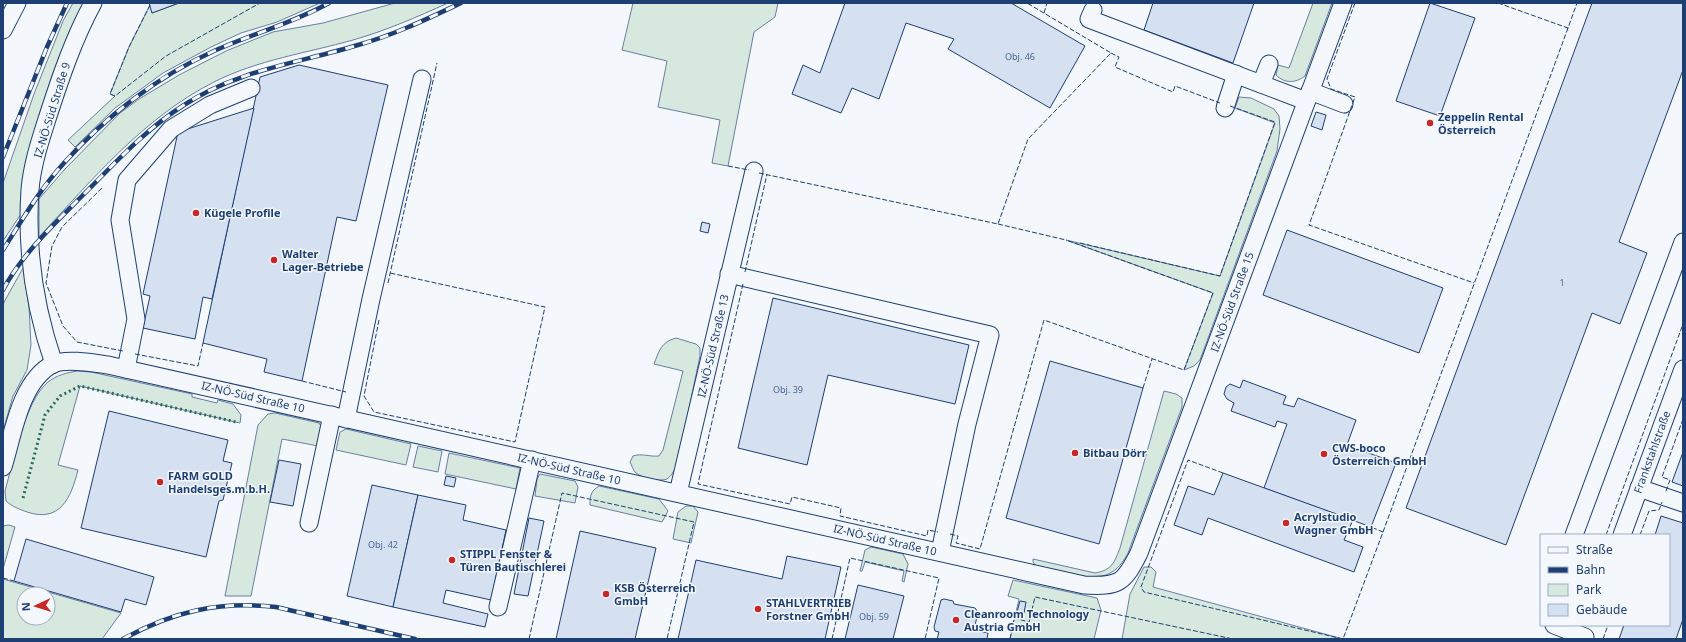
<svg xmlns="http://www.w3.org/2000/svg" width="1686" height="642" viewBox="0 0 1686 642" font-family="'Noto Sans',sans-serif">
	<rect width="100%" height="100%" fill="#f4f7fb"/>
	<g fill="#d7e8df" stroke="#687fa3" fill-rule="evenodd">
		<polygon points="73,3 84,3 69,32 53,73 35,129 21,214 3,241 3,183 34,94 63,21"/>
		<polygon points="179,3 320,3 277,22 241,33 211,47 163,73 115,108 75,147 68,140 115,96 110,94 129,47 150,5 152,13"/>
		<path d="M395,3H448C417,17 385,31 353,40C307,53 257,60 214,82C143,118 92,180 39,237V199L65,169L120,113L139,99L179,75L226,51L273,32L323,23Z"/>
		<polygon points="633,3 778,3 775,17 754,32 728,166 712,163 720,120 658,107 667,61 622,50"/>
		<path d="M1313,3H1332L1305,76C1296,83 1285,84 1276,75L1278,65L1289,68Z"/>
		<polygon points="1239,97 1251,98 1274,109 1279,116 1280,129 1277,151 1200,360 1194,366 1184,370 1213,293 1066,240 1220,276 1275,123 1235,108"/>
		<polygon points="23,268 29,307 31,345 27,370 13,396 3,431 3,304"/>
		<path d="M676,338L696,344L700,348V356L678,461C676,467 673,475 667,479C660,482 642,478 636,473C633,470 632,466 630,462L633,456C641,453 650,457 659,456L663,450L683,371L654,364C659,351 661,342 676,338Z"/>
		<path d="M77,371L91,372L192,394V397L217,403L218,400L233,404L241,415L240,423L80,386L58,465L78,470C71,498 60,523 27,512C19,509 13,507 6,501L5,491C13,462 25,401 48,382C57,375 66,373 77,371Z"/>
		<path d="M1164,391L1176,394L1182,398V407L1128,553C1124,560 1120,567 1112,572C1095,584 1056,570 1036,566L1033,562V559L1095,573C1112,570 1114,563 1120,548Z"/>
		<polygon points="275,413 319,423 322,428 318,446 282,439 251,596 225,596 258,425 268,414"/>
		<polygon points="346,429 411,444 406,465 336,450 340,432"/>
		<polygon points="418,446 442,451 438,472 413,467"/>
		<polygon points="449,453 520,468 516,489 445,474"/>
		<polygon points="540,474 575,481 578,487 575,503 535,496 537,479"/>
		<path d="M599,486L659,499L668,511L662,522L590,505C590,495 591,491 599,486Z"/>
		<polygon points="686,506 693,506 698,512 691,543 673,539 678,512"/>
		<polygon points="9,525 15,527 3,569 3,526"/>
		<polygon points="871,547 903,554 908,564 904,582 902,581 904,571 865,562 862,571 860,571 865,550"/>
		<polygon points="1144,567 1151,567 1156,572 1153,587 1343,639 1122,639 1130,594"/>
		<path d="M3,579L121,613L102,639H3ZM24,594H48V618H24Z"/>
		<polygon points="1013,580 1097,598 1101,610 1094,639 1010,639 1019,599 1008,596"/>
	</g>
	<g fill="#d5e0f0" stroke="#1d3f73">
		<polygon points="149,3 179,3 152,13"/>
		<polygon points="845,3 1011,3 1085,46 1050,108 948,49 954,39 906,23 879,99 852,88 841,113 792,94 803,65 820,73"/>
		<polygon points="1153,3 1254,3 1233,63 1144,30"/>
		<polygon points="1430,3 1475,18 1440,116 1396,101"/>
		<polygon points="1592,3 1683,3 1683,70 1619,242 1647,253 1620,324 1592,313 1506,545 1406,508"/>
		<polygon points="299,65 388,85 356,221 337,217 302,381 264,372 267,359 203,343 260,77"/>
		<polygon points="254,108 212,299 203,297 195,339 143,328 150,296 143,294 178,132"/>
		<polygon points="1316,112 1326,115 1322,130 1311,126"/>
		<polygon points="702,222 710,224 708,233 700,231"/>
		<polygon points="1287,230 1443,288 1419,353 1263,295"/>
		<polygon points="773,298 969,345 955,404 828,375 807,465 738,448"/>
		<polygon points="1050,361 1143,388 1099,544 1006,518"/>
		<polygon points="1243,380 1286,396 1283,404 1294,407 1298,398 1356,420 1347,445 1396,463 1371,527 1264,488 1287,424 1277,421 1275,427 1231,411 1234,403 1227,399 1224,394 1226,387 1230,384 1240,388"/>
		<polygon points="109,411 228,440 223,461 232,463 223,500 219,501 206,557 81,528"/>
		<polygon points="1683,452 1683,486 1672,482"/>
		<polygon points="279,460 301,464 293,506 270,502"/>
		<polygon points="1223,473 1353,520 1344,540 1363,547 1354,572 1208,518 1202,535 1174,525 1188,486 1214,495"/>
		<polygon points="446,476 456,478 454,487 444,485"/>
		<polygon points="372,485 418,495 393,607 347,596"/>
		<polygon points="418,495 466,505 463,520 506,530 491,600 446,590 443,603 488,614 485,627 393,607"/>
		<polygon points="1661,516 1683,523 1683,619 1676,639 1619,639 1624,625 1669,625 1669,535 1655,535"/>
		<polygon points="529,518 544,521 528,596 514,594"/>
		<polygon points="580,531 656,548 635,639 556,639"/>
		<polygon points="26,539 154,577 146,605 125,599 121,612 14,581"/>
		<polygon points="787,556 841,567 825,639 678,639 696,560 782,579"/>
		<polygon points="858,585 904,596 893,639 845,639"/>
		<polygon points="944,599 953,601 954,604 975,608 978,612 974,630 988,633 987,639 937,639 939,632 935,631 934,627 941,600"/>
		<polygon points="1020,601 1026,602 1024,613 1017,612"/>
	</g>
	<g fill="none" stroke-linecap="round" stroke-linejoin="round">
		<defs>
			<g id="minor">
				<polyline points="1093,10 1089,19 1306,101"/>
				<polyline points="3,30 17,3"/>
				<polyline points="1261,84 1269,64"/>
				<polyline points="1310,91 1344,104"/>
				<polyline points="1225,108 1236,74"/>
				<polyline points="729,274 990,335 967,424 940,552"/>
				<path d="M54,364C35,309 26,248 30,190C32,164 41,138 49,113C61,76 74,38 93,3"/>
				<polyline points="126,369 136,319 120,220 127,180 171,129 210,105 251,88"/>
				<polyline points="346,419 371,299 422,79"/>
				<path d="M3,467C13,435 20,381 53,364C66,358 94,363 108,365L1084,585C1119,587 1124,583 1139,553L1343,3"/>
				<polyline points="1639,488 1683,503"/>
				<polyline points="678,493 754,171"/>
				<polyline points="309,523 332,415"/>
				<polyline points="1574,535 1683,242"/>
				<polyline points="1622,535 1683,369"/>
				<polyline points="498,607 532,460"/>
				<polyline points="1554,625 1585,637"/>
			</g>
		</defs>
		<use href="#minor" stroke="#1d3f73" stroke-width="19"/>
		<use href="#minor" stroke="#f4f7fb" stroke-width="17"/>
		<defs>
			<g id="rail">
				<polyline points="3,157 47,47 67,3"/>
				<path d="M3,250C22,220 40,189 64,163C105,117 158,76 214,51C252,34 293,23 329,3"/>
				<path d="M3,290C22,254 56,222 85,193C116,162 146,129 184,105C237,70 299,63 358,45C394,35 427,19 461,3"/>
				<path d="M123,639C174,611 219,601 276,607L415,639"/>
			</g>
		</defs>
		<use href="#rail" stroke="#1d3f73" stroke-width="4.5"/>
		<use href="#rail" stroke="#f4f7fb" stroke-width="3" stroke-dasharray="9" stroke-linecap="butt"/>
		<polyline stroke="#2c6c60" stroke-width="3" stroke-dasharray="2 3" stroke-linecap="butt" points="23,498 45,415 60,396 80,386 236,422"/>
		<g stroke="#1d3f73" stroke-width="1" stroke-dasharray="5 2" stroke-linecap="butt">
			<polyline points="1355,3 1327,79 1331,89 1355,97 1309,225 1474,283"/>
			<polyline points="1498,3 1568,28 1577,3"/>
			<polyline points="150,5 129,47 110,94 115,96 166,56 260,3"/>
			<polyline points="1044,13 1047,3"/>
			<polyline points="1111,53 1119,57 1115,67 1173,92 1175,86 1220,103"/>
			<polyline points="728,166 749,170"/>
			<polyline points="759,173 998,224 1028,139 1111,53 1027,3"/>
			<polyline points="102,188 62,227 52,246 46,283 63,326 77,342 123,351"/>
			<polyline points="998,224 1066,240"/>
			<polyline points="1080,243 1220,276 1275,122 1230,106"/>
			<polyline points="745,272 767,174"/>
			<polyline points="388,283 437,63"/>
			<polyline points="743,284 698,484 790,504 792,497 841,508 840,516 927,536 928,530 938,532"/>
			<polyline points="379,320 364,396 374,412 515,442 545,307 390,273"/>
			<polyline points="135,354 198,366 203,343"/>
			<polyline points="302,381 346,392"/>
			<polyline points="1143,388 1152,359"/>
			<polyline points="1223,473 1188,460 1141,587 1144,592 1343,639 1383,532 1371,527"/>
			<polyline points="1666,491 1670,480 1662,477 1683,419"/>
			<polyline points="1383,532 1568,28"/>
			<polyline points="950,534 958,536 956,543 980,549 1044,320 1184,370 1213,293 1066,240"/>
			<polyline points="1606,535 1683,324"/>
			<polyline points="1640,535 1649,511 1659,510 1662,502"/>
			<polyline points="3,578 14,581"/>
			<polyline points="529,639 562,493 694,522 667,639"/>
			<polyline points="832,639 850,558 939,578 925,639"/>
			<polyline points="1010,639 1014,618 1029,622 1035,597 1233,639"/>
			<polyline points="1603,639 1608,625"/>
		</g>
	</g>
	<g fill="#c62828" stroke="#f4f7fb" stroke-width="1.5">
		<circle cx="1430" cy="123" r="4"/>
		<circle cx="196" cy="213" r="4"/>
		<circle cx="274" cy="260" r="4"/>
		<circle cx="1075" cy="453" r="4"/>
		<circle cx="1324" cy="454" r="4"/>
		<circle cx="160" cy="482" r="4"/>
		<circle cx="1286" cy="523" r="4"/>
		<circle cx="452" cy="560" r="4"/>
		<circle cx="606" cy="594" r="4"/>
		<circle cx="758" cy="609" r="4"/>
		<circle cx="956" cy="620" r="4"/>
	</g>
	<g text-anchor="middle" stroke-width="3" stroke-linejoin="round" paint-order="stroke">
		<g font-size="9" fill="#4b6792">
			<text x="1020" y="60">Obj. 46</text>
			<text x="1562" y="286">1</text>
			<text x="788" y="393">Obj. 39</text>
			<text x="383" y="548">Obj. 42</text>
			<text x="874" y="620">Obj. 59</text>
		</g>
		<g font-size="11" fill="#1d3f73" stroke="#f4f7fb">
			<text transform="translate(52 110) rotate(-73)" y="4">IZ-NÖ-Süd Straße 9</text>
			<text transform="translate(1232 302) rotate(-70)" y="4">IZ-NÖ-Süd Straße 15</text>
			<text transform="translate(713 346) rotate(-77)" y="4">IZ-NÖ-Süd Straße 13</text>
			<text transform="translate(253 397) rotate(13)" y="4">IZ-NÖ-Süd Straße 10</text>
			<text transform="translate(1652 452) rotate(-70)" y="4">Frankstahlstraße</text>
			<text transform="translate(569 469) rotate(13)" y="4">IZ-NÖ-Süd Straße 10</text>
			<text transform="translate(885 540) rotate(13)" y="4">IZ-NÖ-Süd Straße 10</text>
		</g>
		<g font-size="11" font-weight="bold" fill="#1d3f73" stroke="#f4f7fb" text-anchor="start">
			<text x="1438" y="121">Zeppelin Rental<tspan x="1438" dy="13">Österreich</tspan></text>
			<text x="204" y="217">Kügele Profile</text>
			<text x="282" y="258">Walter<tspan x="282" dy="13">Lager-Betriebe</tspan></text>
			<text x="1332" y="452">CWS-boco<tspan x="1332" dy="13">Österreich GmbH</tspan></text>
			<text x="1083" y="457">Bitbau Dörr</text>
			<text x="168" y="480">FARM GOLD<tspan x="168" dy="13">Handelsges.m.b.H.</tspan></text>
			<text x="1294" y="521">Acrylstudio<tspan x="1294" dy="13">Wagner GmbH</tspan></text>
			<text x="460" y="558">STIPPL Fenster &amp;<tspan x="460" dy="13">Türen Bautischlerei</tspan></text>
			<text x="614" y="592">KSB Österreich<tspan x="614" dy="13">GmbH</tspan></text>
			<text x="766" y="607">STAHLVERTRIEB<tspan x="766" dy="13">Forstner GmbH</tspan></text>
			<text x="964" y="618">Cleanroom Technology<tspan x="964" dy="13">Austria GmbH</tspan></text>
		</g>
	</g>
	<rect width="1686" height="642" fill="none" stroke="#1d3f73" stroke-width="8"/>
	<rect x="1540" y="534" width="130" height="92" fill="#f4f7fb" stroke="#9eadc5"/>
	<rect x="1548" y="547" width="20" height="6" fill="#f4f7fb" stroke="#9eadc5"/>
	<text x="1576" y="554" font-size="12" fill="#1d3f73">Straße</text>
	<rect x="1548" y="567" width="20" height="6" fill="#1d3f73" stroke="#9eadc5"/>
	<text x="1576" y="574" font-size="12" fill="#1d3f73">Bahn</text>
	<rect x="1548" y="584" width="20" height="12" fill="#d7e8df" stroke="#9eadc5"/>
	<text x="1576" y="594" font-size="12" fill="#1d3f73">Park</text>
	<rect x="1548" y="604" width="20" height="12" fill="#d5e0f0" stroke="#9eadc5"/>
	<text x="1576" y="614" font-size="12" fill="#1d3f73">Gebäude</text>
	<g transform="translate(36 606) rotate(266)"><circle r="19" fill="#f4f7fb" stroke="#9eadc5"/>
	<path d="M0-3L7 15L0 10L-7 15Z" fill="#c62828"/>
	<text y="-6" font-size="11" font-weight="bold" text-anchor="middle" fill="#1d3f73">N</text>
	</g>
</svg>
